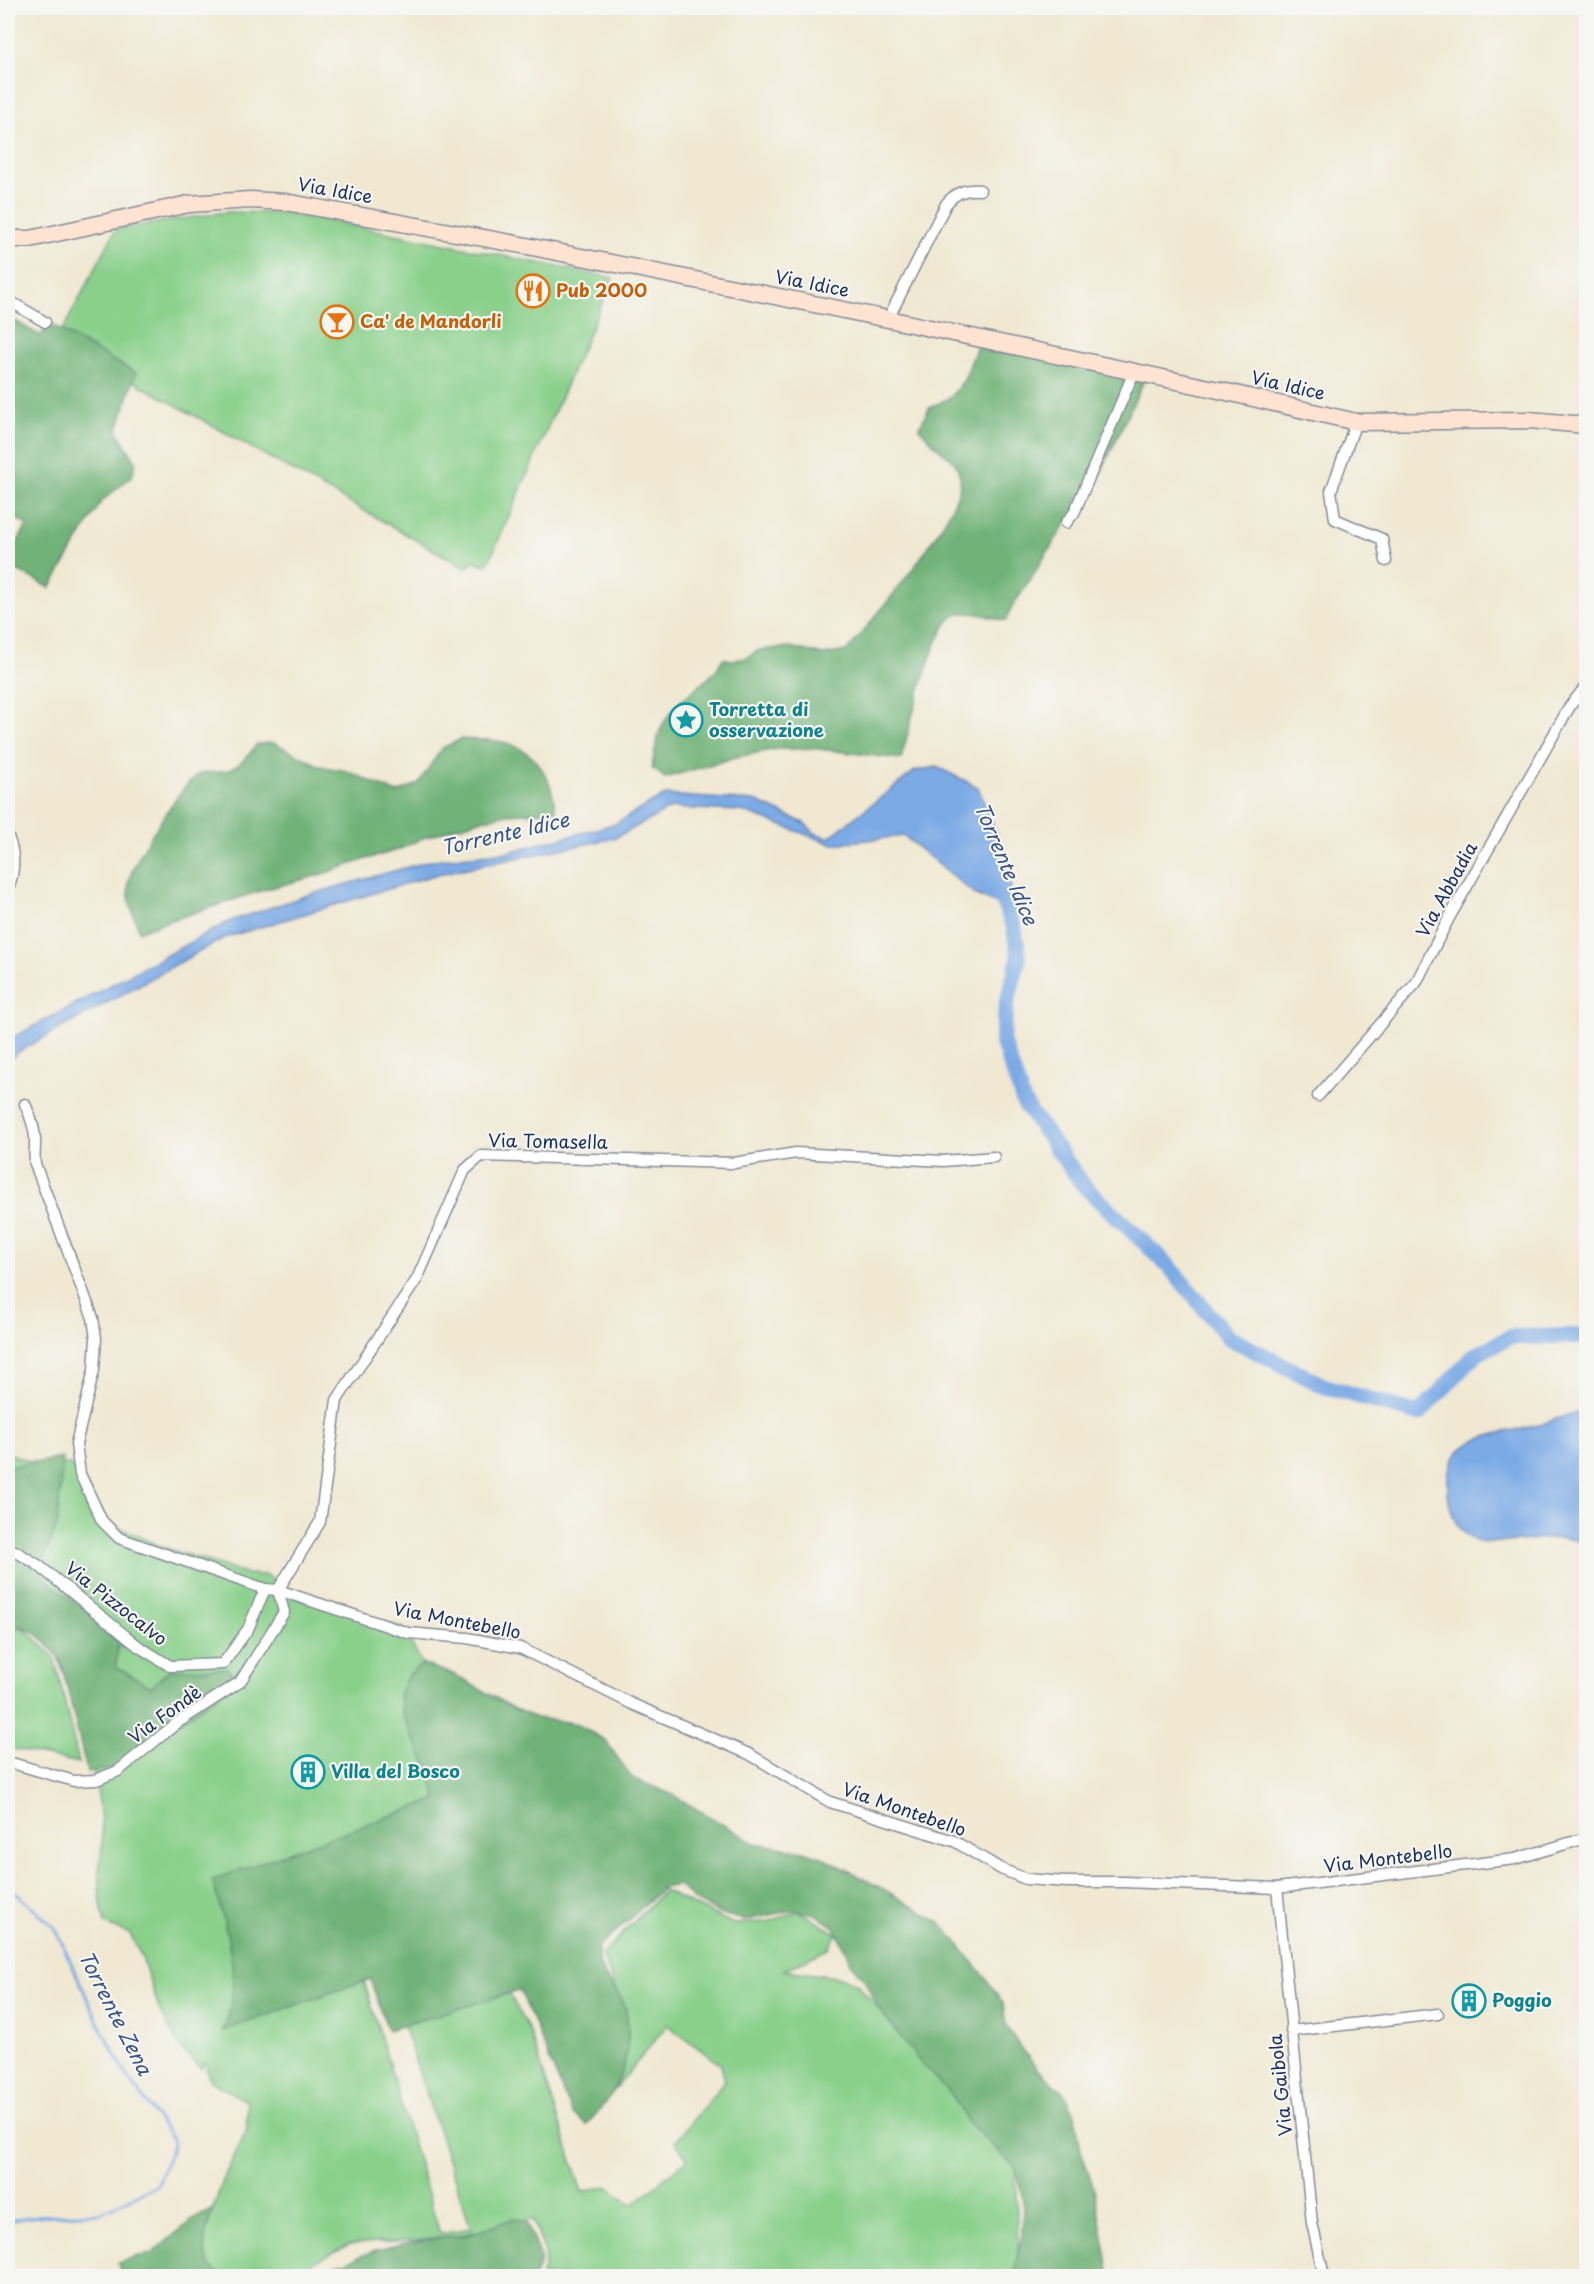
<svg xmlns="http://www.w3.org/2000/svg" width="1594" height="2284" viewBox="0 0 1594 2284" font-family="'Playpen Sans',sans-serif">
	<rect width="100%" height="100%" fill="#f6f6f2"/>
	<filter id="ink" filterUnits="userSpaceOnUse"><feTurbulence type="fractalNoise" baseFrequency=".0167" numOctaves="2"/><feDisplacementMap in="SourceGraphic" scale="12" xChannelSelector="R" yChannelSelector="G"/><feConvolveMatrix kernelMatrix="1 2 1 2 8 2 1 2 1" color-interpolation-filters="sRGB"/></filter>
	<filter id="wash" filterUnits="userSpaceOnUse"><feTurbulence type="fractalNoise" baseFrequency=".008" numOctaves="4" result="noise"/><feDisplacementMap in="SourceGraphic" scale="24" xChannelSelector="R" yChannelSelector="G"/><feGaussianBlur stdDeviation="1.35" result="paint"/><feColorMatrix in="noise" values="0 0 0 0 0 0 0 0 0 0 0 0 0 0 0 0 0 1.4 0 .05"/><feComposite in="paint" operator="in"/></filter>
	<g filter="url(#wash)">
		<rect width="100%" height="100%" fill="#f0e8d1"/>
		<g fill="#8ad08b" stroke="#528074" stroke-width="1.5" fill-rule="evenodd">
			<polygon points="227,212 279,213 320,219 613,278 488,564 485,565 474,561 466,568 58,339 116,229"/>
			<path d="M8,1453C28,1463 47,1464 70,1464L88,1489L99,1511L111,1524L163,1547L248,1574L266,1575L294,1596L403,1628L422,1664L408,1676L403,1716L426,1764L437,1799L425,1804L480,1940L530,2032L582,2192L607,2186L632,2205L688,2159L675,2142L725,2081L721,2065L667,2025L608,2098L624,2010L602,1955L664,1891L734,1924L770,1921L799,1911L837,1934L828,1949L784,1970L843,1978L857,1984L1015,2164L1019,2276H541C551,2257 540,2238 532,2219L453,2237L350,2244L287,2276H232L200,2268L193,2264L225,2175L247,2130V2101L210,2081L205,2062L201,2069L181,2049L160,2011L142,1958L130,1934L105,1924C101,1906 98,1888 99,1870C100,1859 103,1848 102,1838C101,1785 84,1736 68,1686C62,1671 58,1649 45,1637C36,1627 20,1625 8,1621ZM395,1815L340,1836L471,2228L440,2234L322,1841Z"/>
			<polygon points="8,1627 24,1628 54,1657 79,1763 8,1748"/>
		</g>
		<g fill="#6fb277" stroke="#45706a" stroke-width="1.5">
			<polygon points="8,317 41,336 48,323 136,373 117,431 136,462 132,476 101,502 50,588 8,565 8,559 27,525 8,513"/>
			<path d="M979,341L1146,376L1083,511L1068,520L1009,612L1006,621C992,618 971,609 956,615C932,626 909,731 901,759L818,749H776L737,757L665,778L652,768C656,737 660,720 684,698C699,685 714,677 723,658L732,660L746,658L759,650L790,647L823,655L847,651C871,622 968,509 960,476C957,460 945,455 935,445C929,439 924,433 919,428L929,408L951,397L964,380Z"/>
			<path d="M461,739C475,740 494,739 507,743C539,753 552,781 556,811L507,814L477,821L425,837L398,850L363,860L320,875L263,890L139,931C134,916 126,898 129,881C132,862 182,784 199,774C204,772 211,772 217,772C237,771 246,759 257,744L274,743L320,766L347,771L397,793L418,784L442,748Z"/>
			<path d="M63,1458L57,1525L44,1559L41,1576L119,1637L116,1667L151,1687L169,1670L227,1668L239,1680L117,1768L87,1772L61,1661C48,1642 32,1625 8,1624V1467Z"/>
			<path d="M422,1664L453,1674L513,1708L536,1718L574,1723L605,1740L632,1778L673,1795L754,1843L804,1851L827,1859L885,1890L942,1924L982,1973L1003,2003L1006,2026L1018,2044L1039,2071L1064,2092L1075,2114L1081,2150L1095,2192L1110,2276H1015L1016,2261L1022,2234L1023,2200L1016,2168L968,2122L953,2097L921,2063L879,2009L864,1979L852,1965L835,1928L815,1914L794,1910L746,1920L721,1914L696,1901L678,1885L663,1888L598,1948C597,1973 610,1980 622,2000C627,2007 627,2019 628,2027C630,2067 614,2097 586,2125L572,2113L520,1990L388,2030L370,1979L223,2031C244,1983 227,1928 212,1880L437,1799L426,1764L403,1716L399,1695L408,1676Z"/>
			<path d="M213,2209C204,2236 197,2255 220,2276H121L118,2263L134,2257L151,2254L192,2220Z"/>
			<polygon points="514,2218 526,2221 541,2260 535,2276 267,2276 320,2269 347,2262 373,2251 405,2243 472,2234"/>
		</g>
		<g fill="#7caae5" stroke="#4c6ca2" stroke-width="1.5">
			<polygon points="937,767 978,787 1007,860 1014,911 976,895 904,836 832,844 742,811 671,808 615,838 438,874 224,938 18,1052 8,1061 8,1040 230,921 308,895 433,860 508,852 615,824 665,795 755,801 804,823 815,833 828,838 915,771"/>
			<path d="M1586,1409V1543C1578,1541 1568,1538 1559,1538C1538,1538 1490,1547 1472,1539C1458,1532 1452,1516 1449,1501C1438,1434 1491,1437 1538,1425C1555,1420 1570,1414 1586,1409Z"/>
		</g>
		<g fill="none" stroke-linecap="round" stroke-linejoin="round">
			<polyline stroke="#7caae5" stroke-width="3" points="8,1886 55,1928 102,2030 127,2075 174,2142 158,2185 100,2213 38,2216 8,2221"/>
			<polyline stroke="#7caae5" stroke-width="16" points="997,887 1014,927 1019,958 1007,1002 1002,1040 1024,1103 1084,1186 1168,1265 1228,1337 1324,1386 1419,1414 1475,1355 1510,1337 1586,1336"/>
		</g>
	</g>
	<g filter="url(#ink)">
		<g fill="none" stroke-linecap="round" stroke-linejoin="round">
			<defs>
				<g id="minor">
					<polyline points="8,300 45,322"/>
					<path d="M888,319L946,204C956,192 965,189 980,190"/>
					<polyline points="1356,422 1331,491 1335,519 1382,539 1386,561"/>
					<polyline points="1066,523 1074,513 1134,372"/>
					<path d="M8,837C15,854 15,871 8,889"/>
					<polyline points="1318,1096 1416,983 1449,918 1570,706 1586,686"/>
					<path d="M25,1104C30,1115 36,1131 35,1144C35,1151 34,1155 35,1164L93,1318L96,1339L94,1370L76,1444L80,1474L102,1521L119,1538L265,1589L278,1590L408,1633L467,1638L520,1648L632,1704L749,1754L830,1802L954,1841L1001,1869L1026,1879L1067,1882H1124L1277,1888L1515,1859L1586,1838"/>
					<polyline points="15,1551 38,1565 138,1646 170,1666 223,1664 248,1629 265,1589"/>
					<polyline points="278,1590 320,1522 337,1400 417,1279 465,1170 481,1156 734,1163 796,1153 943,1161 994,1157"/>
					<polyline points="8,1762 74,1781 96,1780 118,1771 177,1723 240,1682 284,1612 278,1590"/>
					<polyline points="1277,1888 1312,2223 1324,2276"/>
					<polyline points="1291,2031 1438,2014"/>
				</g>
				<polyline id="secondary" points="8,239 30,239 189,204 250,200 285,202 527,246 888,319 1214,389 1356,422 1529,420 1586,425"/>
			</defs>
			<use href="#minor" stroke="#868c98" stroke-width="13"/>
			<use href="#secondary" stroke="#868c98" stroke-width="19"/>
			<use href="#minor" stroke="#fff" stroke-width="10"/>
			<use href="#secondary" stroke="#fde3d1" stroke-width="16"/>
		</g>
	</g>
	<defs>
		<symbol id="restaurant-ring" viewBox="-11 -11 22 22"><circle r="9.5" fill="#f6f6f2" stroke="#e8710a" stroke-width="1.5"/><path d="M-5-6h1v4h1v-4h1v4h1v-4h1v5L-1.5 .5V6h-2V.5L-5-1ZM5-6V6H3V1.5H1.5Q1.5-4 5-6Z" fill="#e8710a"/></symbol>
		<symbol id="bar-ring" viewBox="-11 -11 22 22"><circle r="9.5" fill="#f6f6f2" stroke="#e8710a" stroke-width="1.5"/><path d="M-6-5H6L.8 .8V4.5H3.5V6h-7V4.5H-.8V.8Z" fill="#e8710a"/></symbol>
		<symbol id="sight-ring" viewBox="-11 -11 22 22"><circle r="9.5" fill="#f6f6f2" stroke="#0f9aa8" stroke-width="1.5"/><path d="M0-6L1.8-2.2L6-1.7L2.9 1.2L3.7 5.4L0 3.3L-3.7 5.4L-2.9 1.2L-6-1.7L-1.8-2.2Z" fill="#0f9aa8"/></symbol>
		<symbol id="building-ring" viewBox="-11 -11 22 22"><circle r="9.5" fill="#f6f6f2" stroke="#0f9aa8" stroke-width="1.5"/><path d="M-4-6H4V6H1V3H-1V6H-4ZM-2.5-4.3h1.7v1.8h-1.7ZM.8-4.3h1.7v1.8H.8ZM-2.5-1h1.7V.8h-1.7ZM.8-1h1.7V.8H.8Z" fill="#0f9aa8"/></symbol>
	</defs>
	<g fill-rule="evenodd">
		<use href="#restaurant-ring" x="514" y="272" width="38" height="38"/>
		<use href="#bar-ring" x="318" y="303" width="38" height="38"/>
		<use href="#sight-ring" x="667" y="701" width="38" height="38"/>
		<use href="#building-ring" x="289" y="1753" width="38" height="38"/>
		<use href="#building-ring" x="1450" y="1982" width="38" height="38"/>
	</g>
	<g text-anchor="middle" stroke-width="4.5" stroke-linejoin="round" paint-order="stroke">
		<g font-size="18" fill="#1b2f5e" stroke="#f6f6f2">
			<text transform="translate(335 191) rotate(10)" y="6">Via Idice</text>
			<text transform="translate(812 284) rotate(11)" y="6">Via Idice</text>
			<text transform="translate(1288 386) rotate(13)" y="6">Via Idice</text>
			<text transform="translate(1447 890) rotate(-61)" y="6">Via Abbadia</text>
			<text transform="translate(548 1142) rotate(1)" y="6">Via Tomasella</text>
			<text transform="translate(116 1604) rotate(38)" y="6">Via Pizzocalvo</text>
			<text transform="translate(457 1621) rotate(11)" y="6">Via Montebello</text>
			<text transform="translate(165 1715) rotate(-36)" y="6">Via Fondè</text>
			<text transform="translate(904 1810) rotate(19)" y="6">Via Montebello</text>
			<text transform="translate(1388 1859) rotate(-7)" y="6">Via Montebello</text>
			<text transform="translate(1281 2085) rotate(-96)" y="6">Via Gaibola</text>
		</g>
		<g font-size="18" font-weight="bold" fill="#c56008" stroke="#f6f6f2" text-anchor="start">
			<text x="556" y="297">Pub 2000</text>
			<text x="360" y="328">Ca' de Mandorli</text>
		</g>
		<g font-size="18" font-weight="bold" fill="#0d838f" stroke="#f6f6f2" text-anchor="start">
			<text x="709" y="716">Torretta di<tspan x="709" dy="21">osservazione</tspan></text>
			<text x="331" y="1778">Villa del Bosco</text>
			<text x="1492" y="2007">Poggio</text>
		</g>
		<g font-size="20" font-style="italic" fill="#385486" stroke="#f6f6f2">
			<text transform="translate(505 834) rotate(-13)" y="7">Torrente Idice</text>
			<text transform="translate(1006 864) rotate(67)" y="7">Torrente Idice</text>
			<text transform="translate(115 2013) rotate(63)" y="7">Torrente Zena</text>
		</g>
	</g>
	<rect width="1594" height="2284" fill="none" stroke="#f6f6f2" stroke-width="30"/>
</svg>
